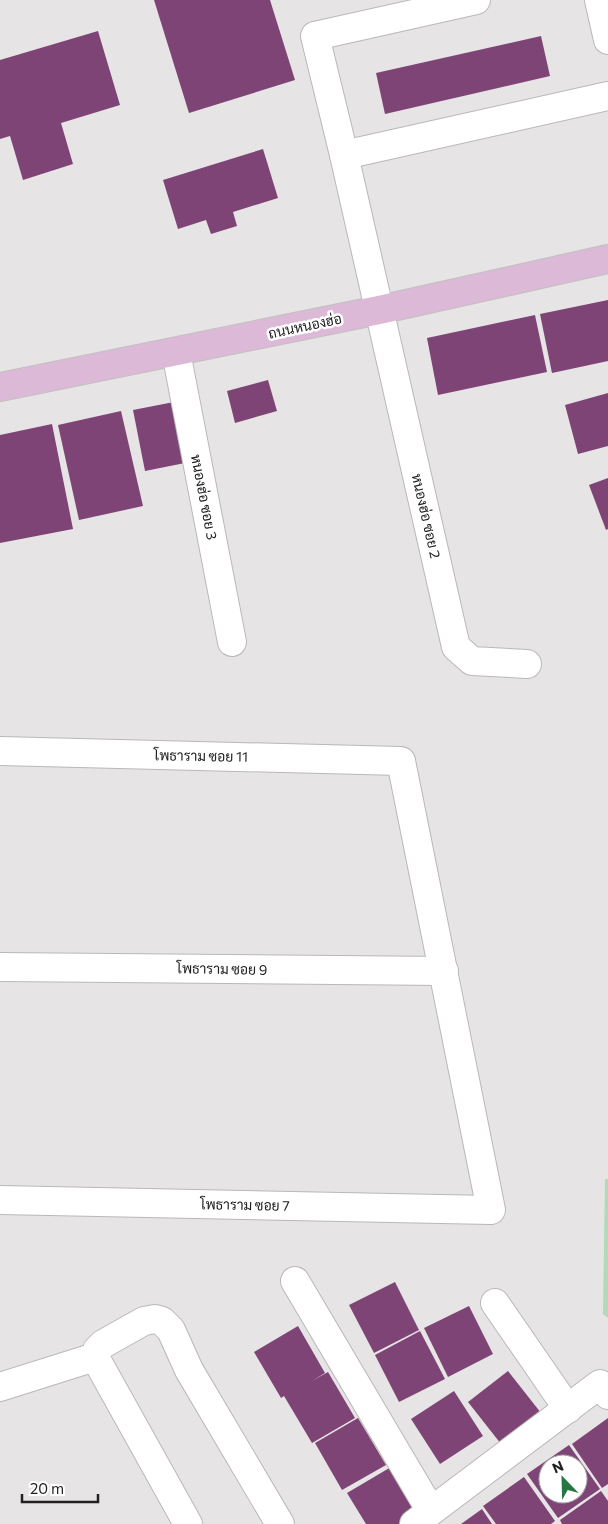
<svg xmlns="http://www.w3.org/2000/svg" width="608" height="1524" viewBox="0 0 608 1524" font-family="Commissioner,Sarabun,sans-serif">
	<rect width="100%" height="100%" fill="#e7e4e6"/>
	<polygon fill="#afdbba" points="605,1179 608,1179 608,1318 603,1314"/>
	<g fill="#7e4476" fill-rule="evenodd">
		<polygon points="154,0 270,0 295,80 189,113"/>
		<polygon points="98,31 120,105 61,123 73,164 23,180 10,136 0,139 0,60"/>
		<polygon points="541,36 550,76 385,114 376,73"/>
		<polygon points="263,149 278,198 233,212 237,226 211,234 206,220 178,229 163,180"/>
		<polygon points="608,300 608,361 552,373 540,314"/>
		<polygon points="535,315 547,372 438,395 427,338"/>
		<polygon points="268,380 277,411 235,423 227,391"/>
		<polygon points="608,393 608,446 578,454 565,405"/>
		<polygon points="179,401 190,462 145,471 133,410"/>
		<polygon points="121,411 143,506 79,520 58,425"/>
		<polygon points="52,424 73,529 0,543 0,435"/>
		<polygon points="608,478 608,529 606,530 589,485"/>
		<polygon points="395,1282 419,1330 374,1353 349,1305"/>
		<polygon points="469,1306 493,1354 448,1377 424,1328"/>
		<polygon points="298,1326 325,1373 312,1381 328,1372 355,1418 312,1443 284,1396 281,1398 254,1352"/>
		<polygon points="420,1331 445,1379 399,1402 375,1355"/>
		<polygon points="508,1371 541,1413 501,1444 468,1402"/>
		<polygon points="454,1391 483,1436 440,1464 411,1419"/>
		<polygon points="358,1418 386,1465 342,1490 315,1443"/>
		<polygon points="608,1418 608,1484 602,1488 572,1444"/>
		<path d="M569,1445L600,1489L558,1518L527,1474ZM548,1464H578V1494H548Z"/>
		<polygon points="391,1467 418,1514 400,1524 366,1524 347,1493"/>
		<polygon points="524,1477 555,1521 551,1524 496,1524 483,1506"/>
		<polygon points="601,1491 608,1501 608,1524 562,1524 560,1520"/>
		<polygon points="482,1509 492,1524 461,1524"/>
	</g>
	<g fill="none" stroke-linecap="round" stroke-linejoin="round">
		<defs>
			<g id="minor">
				<polyline points="476,0 315,36 344,155 456,647 472,661 527,664"/>
				<polyline points="599,0 608,40"/>
				<polyline points="344,155 608,96"/>
				<polyline points="176,352 232,642"/>
				<polyline points="0,751 401,761 491,1210 0,1200"/>
				<polyline points="0,967 444,971"/>
				<polyline points="295,1281 431,1511"/>
				<polyline points="495,1303 568,1409"/>
				<polyline points="0,1387 95,1357"/>
				<polyline points="188,1524 95,1357 97,1350 103,1344 144,1321 155,1319 162,1321 171,1330 189,1370 280,1524"/>
				<polyline points="414,1524 600,1384 608,1395"/>
			</g>
			<polyline id="major" points="0,387 379,310 608,259"/>
		</defs>
		<use href="#minor" stroke="#bab7b9" stroke-width="30"/>
		<use href="#major" stroke="#c1c1c1" stroke-width="30"/>
		<use href="#minor" stroke="#fff" stroke-width="28"/>
		<use href="#major" stroke="#dcb9d6" stroke-width="28"/>
	</g>
	<g text-anchor="middle" stroke-width="5" stroke-linejoin="round" paint-order="stroke">
		<g font-size="14" fill="#222121" stroke="#fff">
			<text transform="translate(305 326) rotate(-12)" y="5">ถนนหนองฮ่อ</text>
			<text transform="translate(204 497) rotate(79)" y="5">หนองฮ่อ ซอย 3</text>
			<text transform="translate(426 516) rotate(77)" y="5">หนองฮ่อ ซอย 2</text>
			<text transform="translate(201 756) rotate(1)" y="5">โพธาราม ซอย 11</text>
			<text transform="translate(222 969) rotate(1)" y="5">โพธาราม ซอย 9</text>
			<text transform="translate(245 1205) rotate(1)" y="5">โพธาราม ซอย 7</text>
		</g>
	</g>
	<g transform="translate(563 1479) rotate(337)"><circle r="24" fill="#ffffff" stroke="#a7a6a6"/>
	<path d="M0-4L9 19L0 12L-9 19Z" fill="#297645"/>
	<text y="-8" font-size="14" font-weight="bold" text-anchor="middle" fill="#222121">N</text>
	</g>
	<path d="M22 1494v8h76v-8" fill="none" stroke="#222121" stroke-width="2.5"/>
	<text x="30" y="1494" font-size="15" fill="#222121" stroke="#ffffff" stroke-width="4" paint-order="stroke">20 m</text>
</svg>
